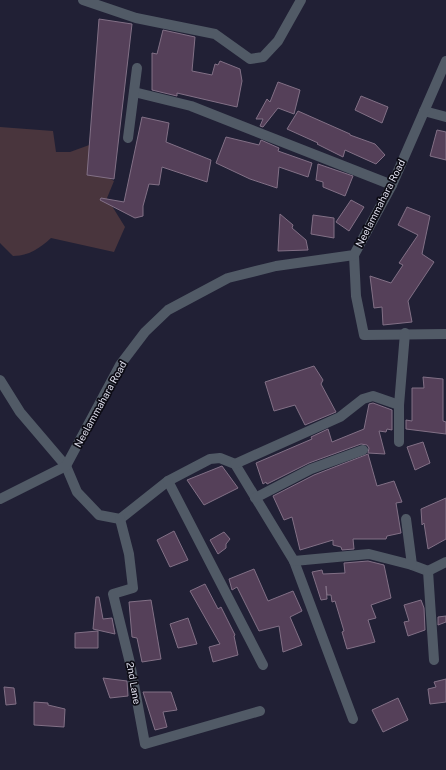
<svg xmlns="http://www.w3.org/2000/svg" width="446" height="770" viewBox="0 0 446 770" font-family="'Public Sans',sans-serif">
	<rect width="100%" height="100%" fill="#212035"/>
	<path fill="#49353d" d="M0,127L53,131L56,152H70L92,144L91,168L114,181L107,198L125,227L114,252L51,238C40,248 29,256 13,256L0,243Z"/>
	<g fill="#554059" stroke="#827086">
		<polygon points="99,19 132,24 114,179 87,175"/>
		<polygon points="163,30 195,37 192,71 212,75 215,64 218,65 220,61 240,69 242,81 237,107 177,93 177,96 152,90 152,53 157,54"/>
		<polygon points="278,82 300,90 294,114 278,108 263,127 260,126 263,119 256,119 267,99 270,102"/>
		<polygon points="361,96 388,107 382,123 355,110"/>
		<polygon points="298,111 350,134 350,135 375,144 385,155 376,164 345,150 343,157 317,144 318,143 287,129"/>
		<polygon points="142,117 169,123 166,142 211,160 207,182 162,167 159,185 149,184 143,206 143,216 135,218 100,200 101,198 124,202"/>
		<polygon points="437,130 446,132 446,160 430,156"/>
		<polygon points="226,137 259,145 261,140 279,148 278,151 312,163 308,177 279,167 277,188 250,179 216,163"/>
		<polygon points="318,164 353,176 345,196 323,187 323,182 316,180"/>
		<polygon points="351,200 364,207 349,231 336,222"/>
		<polygon points="407,207 430,216 422,254 434,262 408,301 412,322 383,325 382,307 374,308 370,276 391,283 403,265 399,263 418,235 398,225"/>
		<polygon points="280,214 293,225 292,228 306,240 308,250 278,251"/>
		<polygon points="313,215 334,218 334,238 311,234"/>
		<polygon points="314,366 323,380 321,384 336,412 305,425 295,405 274,411 265,382"/>
		<polygon points="423,377 443,379 443,421 446,422 446,434 406,429 406,420 412,421 412,388 424,388"/>
		<polygon points="373,403 392,410 392,430 387,429 386,432 379,431 385,454 368,453 369,448 367,445 361,444 309,463 267,484 266,482 263,484 256,463 312,439 311,437 328,429 332,442 364,429 369,404"/>
		<polygon points="423,442 430,463 415,470 407,447"/>
		<polygon points="368,454 377,486 394,481 402,502 396,503 401,533 387,536 386,539 353,539 354,549 342,550 341,547 333,545 333,540 300,550 292,517 284,520 273,496 314,475"/>
		<polygon points="222,466 238,488 204,505 187,480"/>
		<polygon points="446,498 446,539 428,549 424,523 422,525 421,509"/>
		<polygon points="174,531 188,560 170,567 157,540"/>
		<polygon points="224,532 230,539 226,544 226,548 218,554 210,540"/>
		<polygon points="368,561 384,565 391,598 371,605 376,618 368,620 375,642 347,649 342,632 344,631 335,601 332,602 331,595 327,595 326,586 327,599 321,600 312,572 322,570 323,574 345,573 344,563"/>
		<polygon points="254,569 268,601 293,591 302,611 290,617 302,645 283,652 279,626 259,631 237,587 232,590 229,579"/>
		<polygon points="205,584 218,609 221,607 235,635 234,636 238,655 213,662 209,647 220,644 190,591"/>
		<polygon points="96,597 99,597 103,619 112,618 115,634 93,629"/>
		<polygon points="151,600 161,659 142,662 137,638 132,637 129,602"/>
		<polygon points="421,600 424,608 425,630 408,636 404,622 409,621 404,605"/>
		<polygon points="446,616 446,622 438,625 438,617"/>
		<polygon points="188,618 197,644 178,648 170,624"/>
		<polygon points="98,631 98,648 75,648 75,633"/>
		<polygon points="103,678 127,681 128,696 110,698"/>
		<polygon points="446,679 446,702 430,704 428,689 436,687 434,682"/>
		<polygon points="4,687 14,688 16,704 6,705"/>
		<polygon points="143,692 171,692 177,710 163,712 167,727 155,730"/>
		<polygon points="398,698 408,720 383,732 372,710"/>
		<polygon points="34,702 48,703 48,705 65,709 64,727 34,725"/>
	</g>
	<g fill="none" stroke-linecap="round" stroke-linejoin="round">
		<g stroke="#515a66" stroke-width="10">
			<polyline points="83,0 136,18 215,34 250,59 263,57 278,41 301,0"/>
			<polyline points="134,92 191,106 392,185"/>
			<polyline points="424,111 446,117"/>
			<polyline points="128,138 137,68"/>
			<polyline points="354,255 356,296 364,335 446,334"/>
			<polyline points="0,380 20,412 66,466 77,492 99,515 120,519 168,481 210,459 220,458 235,464 294,561 353,719"/>
			<polyline points="399,442 399,405 405,333"/>
			<polyline points="235,464 340,417 363,399 373,396 399,405"/>
			<polyline points="168,481 263,665"/>
			<polyline points="255,498 311,469 363,450"/>
			<polyline points="120,519 129,554 133,588 113,594 130,663 145,744 260,711"/>
			<polyline points="406,519 412,565 428,571 434,660"/>
			<polyline points="294,561 369,554 412,565"/>
			<polyline points="428,571 446,562"/>
		</g>
		<polyline stroke="#515a66" stroke-width="10" points="0,499 66,466 120,365 145,332 168,310 228,278 276,266 354,255 392,185 446,61"/>
	</g>
	<g text-anchor="middle" stroke-width="3.5" stroke-linejoin="round" paint-order="stroke">
		<g font-size="10" fill="#dfdfed" stroke="#0c0b14">
			<text transform="translate(380 203) rotate(-63)" y="4">Neelammahara Road</text>
			<text transform="translate(100 404) rotate(-61)" y="4">Neelammahara Road</text>
			<text transform="translate(134 683) rotate(80)" y="4">2nd Lane</text>
		</g>
	</g>
</svg>
